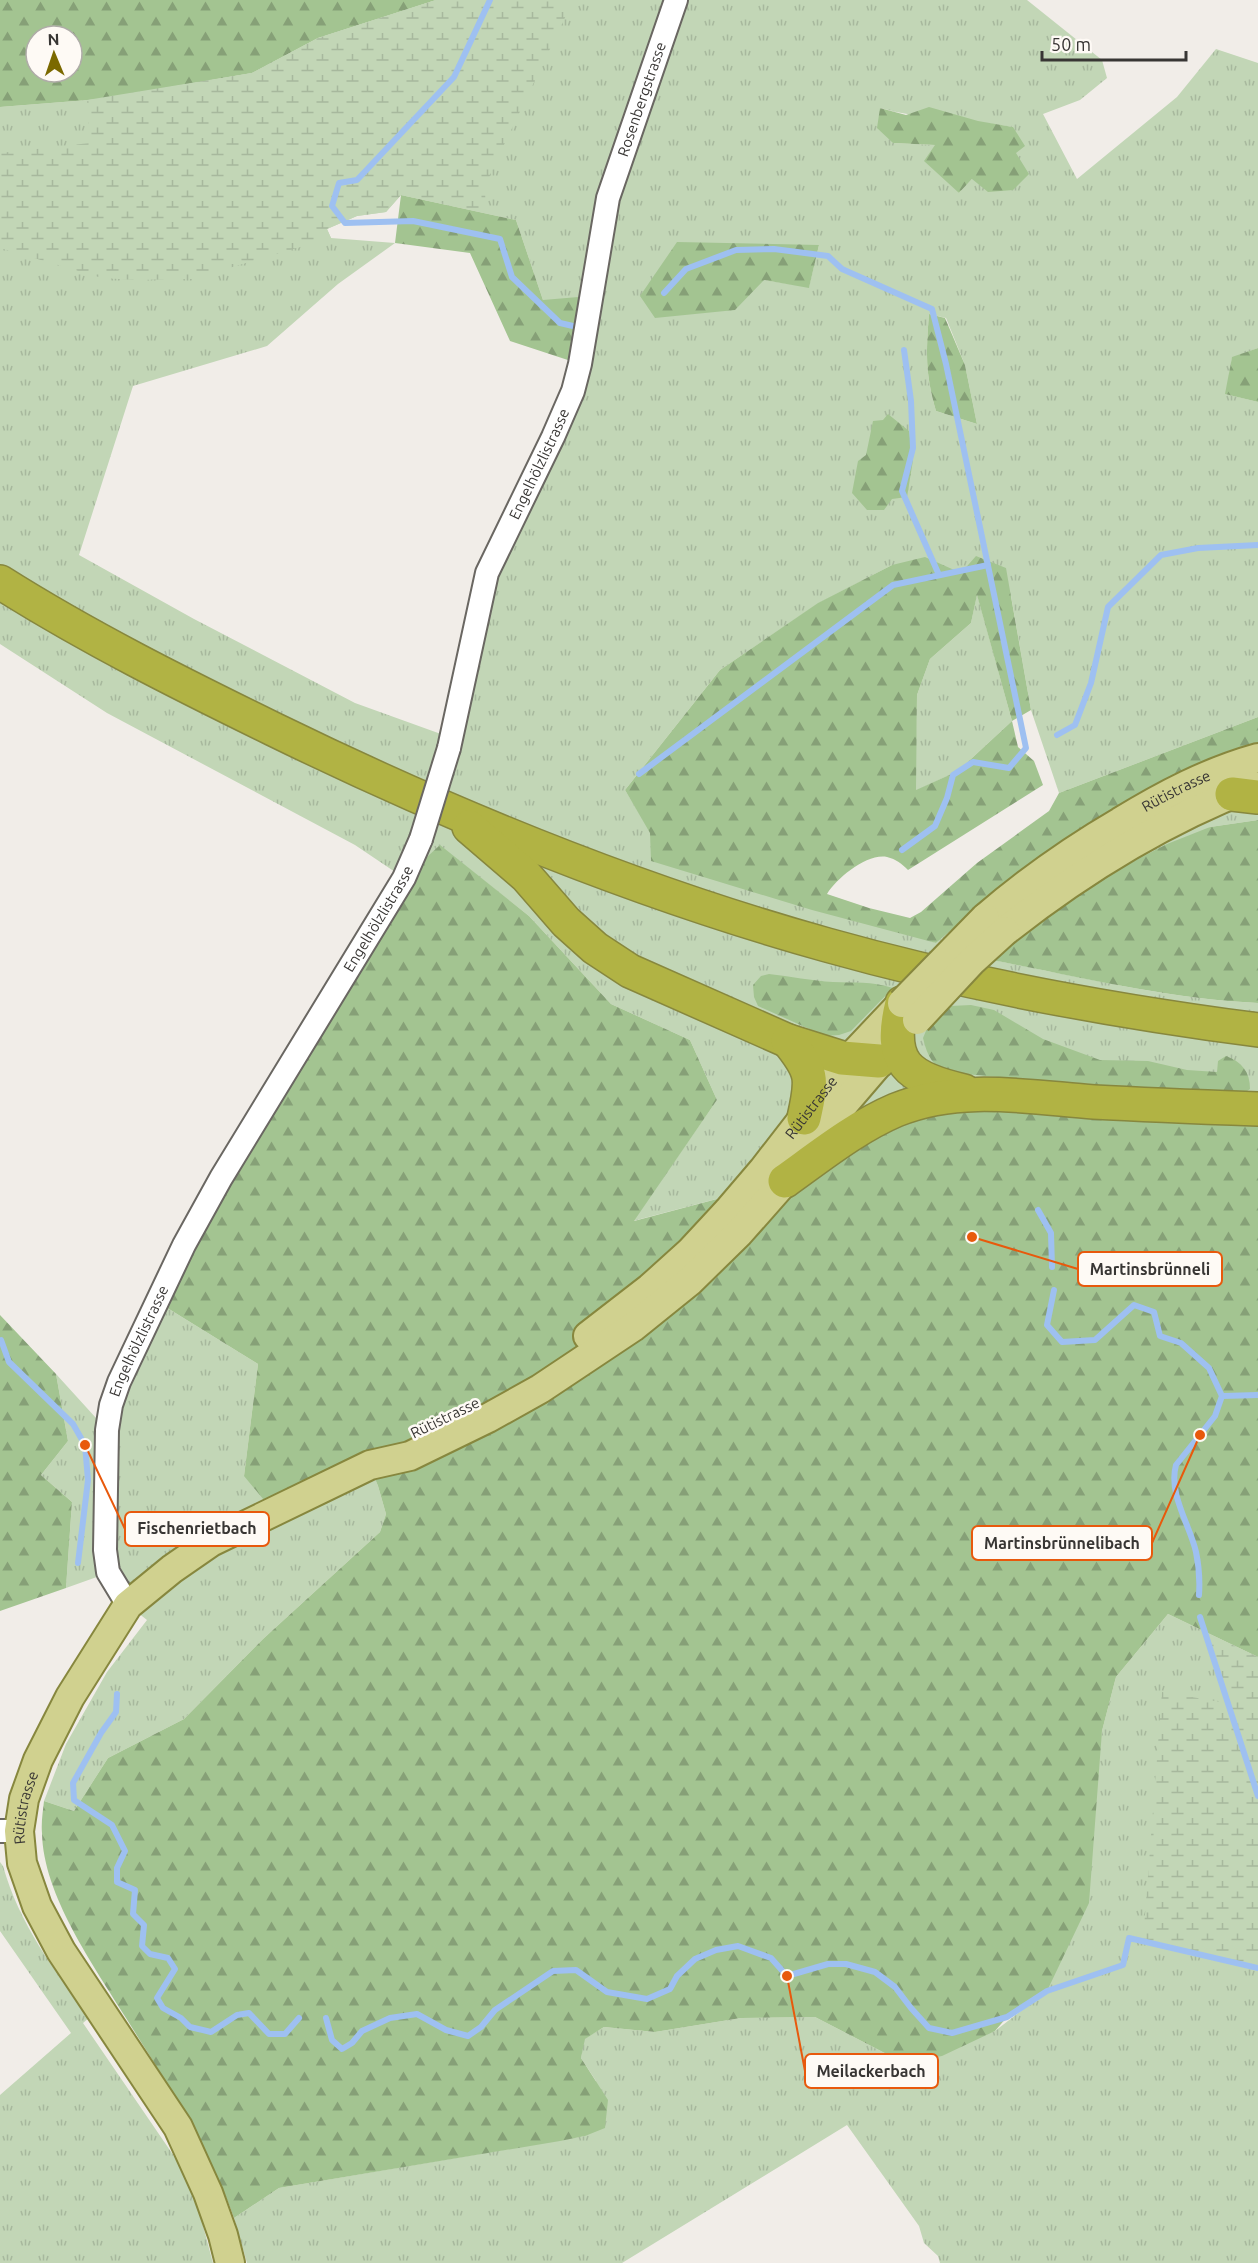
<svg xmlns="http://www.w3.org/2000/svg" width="1258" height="2263" viewBox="0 0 1258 2263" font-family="Ubuntu,sans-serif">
	<defs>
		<pattern id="grass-tufts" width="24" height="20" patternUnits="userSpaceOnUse" patternTransform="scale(1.5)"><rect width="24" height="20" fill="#c2d6b6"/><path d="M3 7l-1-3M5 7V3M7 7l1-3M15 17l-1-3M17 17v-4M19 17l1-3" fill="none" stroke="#a7b89d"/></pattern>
		<pattern id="forest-firs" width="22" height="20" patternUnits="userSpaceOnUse" patternTransform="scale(1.5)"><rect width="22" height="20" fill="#a3c491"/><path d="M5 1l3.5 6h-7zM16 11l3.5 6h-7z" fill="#86a077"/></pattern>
		<pattern id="wetland-marsh" width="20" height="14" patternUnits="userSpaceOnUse" patternTransform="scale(1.5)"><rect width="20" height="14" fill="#c2d6b6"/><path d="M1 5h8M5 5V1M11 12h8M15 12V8" fill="none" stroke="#a7b89d"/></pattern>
	</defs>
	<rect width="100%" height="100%" fill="#f1ede8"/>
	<g fill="url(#grass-tufts)" fill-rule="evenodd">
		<path d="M436,0H1027L1102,60L1107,78L1080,100L1043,114L1077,179L1177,97L1216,49L1258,63V348L1232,358L1226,394L1258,402V717L1059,793L1031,710L1011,596L961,573L892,565L819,603L720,670L625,790L651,833L936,943L967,917L1258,748V820L1210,827L993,960C1080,977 1169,999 1258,1003V1109L785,1181L633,1221L717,1100L690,1040L611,1004L529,916L440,846L404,878L355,845L107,713L0,644V107L101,99L252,73L318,38ZM880,108C923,120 969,119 1013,127L1016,152L972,179L959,193L936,145L893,143ZM401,195L516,220L543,300L580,364L487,573L452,738L355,703L194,619L79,555L133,386L267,346L338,284L395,243L331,238L327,229L357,216L386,212ZM819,245L809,287L764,280ZM929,314L946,318L965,365L977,424L936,411C925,374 926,352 929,314Z"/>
		<polygon points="977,594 1012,721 958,771 915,791 917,695 930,659 971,623"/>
		<polygon points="156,1301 258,1364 244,1476 370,1465 378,1486 386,1514 380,1532 263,1639 184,1719 108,1758 74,1811 44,1801 66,1744 107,1672 147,1620 128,1605 108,1573 66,1588 72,1502 41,1475 68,1441 56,1374 106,1429"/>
		<polygon points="1168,1614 1258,1657 1258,2263 940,2263 938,2256 924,2243 919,2226 847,2125 622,2263 247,2263 234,2218 279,2188 585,2136 596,2081 581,2058 584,2039 604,2027 655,2032 741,2018 815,2017 904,2063 995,2031 1047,1991 1102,1731 1116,1677"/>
		<path d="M0,1862L3,1866C19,1923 54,1971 90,2017L83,2023L191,2181L213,2263H0V2095L71,2033L0,1931Z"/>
	</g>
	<g fill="url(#forest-firs)" fill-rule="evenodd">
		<path d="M0,0H436L318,38L252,73L101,99L0,107ZM36,36H72V72H36Z"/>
		<polygon points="929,107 978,121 1013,127 1025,146 1016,153 1029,174 1013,190 988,192 972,179 959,193 924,161 935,145 893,143 877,128 880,108 906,115"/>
		<polygon points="401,195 516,220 543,300 590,296 580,364 510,341 470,253 395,243"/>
		<polygon points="677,242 819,245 809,288 764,280 735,310 655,318 640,296"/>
		<path d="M929,314L945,318L965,365L977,424L936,411C925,374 926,352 929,314Z"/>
		<polygon points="1258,348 1258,402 1225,394 1232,357"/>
		<polygon points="888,414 909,431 913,460 907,497 892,499 884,510 867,510 852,493 858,461 866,455 873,421 883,420"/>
		<path d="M976,556L1006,568L1031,710L1012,721L1018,747L1034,761L1043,785L908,870C902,864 896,859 887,857C867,853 837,878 827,894L869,908L910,918L921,912L977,863L1049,811L1059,793L1258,717V748L967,917L936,943L812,910L651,861L650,833L625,790L720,670L818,603L892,565L925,557L961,573ZM977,595L1012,721L958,771L916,790L917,695L930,659L971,623Z"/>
		<path d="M1258,820V1003C1169,999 1079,977 992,960L1041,915L1115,871L1167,844L1210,827Z"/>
		<path d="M440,845L529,916L611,1004L690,1040L717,1100L634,1221L785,1181L896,1110L1258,1109V1657L1168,1614L1116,1677L1102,1731L1089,1903L1047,1991L1007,2017L995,2031L942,2056L904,2063L815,2017L741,2018L655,2032L604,2027L585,2039L581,2058L608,2100L605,2128L585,2136L560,2141L279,2188L234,2218C209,2146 166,2082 126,2018C94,1966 43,1895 42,1833C41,1822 43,1811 44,1801L74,1811L108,1758L184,1719L263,1639L380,1532L386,1514L378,1486L370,1466L273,1511L244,1476L258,1364L156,1301L404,878Z"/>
		<path d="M769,974C790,976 812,981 833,982C856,983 870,981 893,988L851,1031L839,1035L825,1036L758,1006L754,997L753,985L761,976Z"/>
		<path d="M971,1005L994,1010L1043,1039L1100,1060L1148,1061L1187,1070L1217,1072L1218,1061L1226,1056C1242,1062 1250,1072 1250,1089L1240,1096L986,1076C951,1072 932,1078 923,1038L928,1026L950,1006Z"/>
		<polygon points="0,1315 56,1374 68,1441 41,1475 72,1502 66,1588 0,1611"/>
	</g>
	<g fill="url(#wetland-marsh)">
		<polygon points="436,0 569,0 571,5 491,172 485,191 486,213 401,195 386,212 357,216 327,229 331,238 192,279 136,280 102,278 0,248 0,153 90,143 87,100 252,73 318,38"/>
		<polygon points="1207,1633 1258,1657 1258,1968 1143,1941 1162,1692 1227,1703"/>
	</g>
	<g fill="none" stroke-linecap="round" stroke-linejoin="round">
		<g stroke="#9ec0f1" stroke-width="6">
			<polyline points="490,0 454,77 357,180 339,183 332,206 345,223 413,221 500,239 512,277 560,323 573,326"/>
			<polyline points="664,293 686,269 736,250 774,249 828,256 842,269 932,309 946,364 1026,748 1009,768 973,762 953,775 947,798 935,826 902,850"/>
			<polyline points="904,350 911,401 913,448 902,491 939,575"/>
			<polyline points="1057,735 1075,725 1091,683 1108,607 1161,555 1198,548 1258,545"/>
			<polyline points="639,774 893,585 988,565"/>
			<polyline points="1038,1210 1051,1233 1052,1267"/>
			<path d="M1054,1290L1047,1325L1062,1342L1095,1340L1134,1305L1154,1312L1160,1336L1181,1343L1209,1368L1222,1396L1215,1416L1176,1465C1168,1494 1190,1525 1196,1552C1199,1566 1200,1580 1199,1595"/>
			<polyline points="1,1340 9,1362 73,1424 85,1445 88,1480 78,1563"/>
			<polyline points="1222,1396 1258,1395"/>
			<polyline points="1200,1617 1258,1796"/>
			<polyline points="117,1694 116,1712 101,1733 73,1783 74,1800 112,1825 125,1851 117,1868 117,1882 135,1890 133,1914 144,1925 142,1946 150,1954 168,1958 175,1969 157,1998 163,2008 181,2018 190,2027 211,2032 237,2015 249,2013 269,2034 285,2034 299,2018"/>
			<polyline points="326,2018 332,2040 342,2049 352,2043 362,2031 390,2018 417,2014 446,2030 468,2036 481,2027 495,2010 553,1971 576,1970 607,1992 647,1999 670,1989 677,1976 695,1959 716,1950 738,1946 771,1958 787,1976 828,1964 846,1964 875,1972 895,1987 911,2008 929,2028 952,2033 1007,2017 1047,1991 1123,1965 1129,1938 1258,1968"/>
		</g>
		<defs>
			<g id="minor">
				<path id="s1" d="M449,748L487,573L553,437L573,391L580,364L608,198L676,0"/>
				<path id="s2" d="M128,1605L108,1572L105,1550L107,1430L111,1405L119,1382L184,1245L221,1178L404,878L421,839"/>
				<polyline points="0,1831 19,1831"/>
			</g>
			<g id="major">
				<path id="s3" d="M985,918C1028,881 1072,850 1120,822C1164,795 1208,772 1258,758"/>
				<path d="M1005,931C1080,872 1164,820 1253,786"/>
				<path id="s4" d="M588,1336L650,1288L690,1252L728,1211L763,1170L849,1059L902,1003"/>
				<path id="s5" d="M230,2263L223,2235L208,2193L178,2127L61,1951L37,1906L22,1863L19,1831L24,1799L38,1760L70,1697L128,1605L172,1569L211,1542L370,1465L410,1456L488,1418L540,1389L633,1327L690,1281L739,1233L785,1181L813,1140L891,1049"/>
			</g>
			<g id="highway">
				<path d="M0,582C87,637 181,684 273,729C451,816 637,892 827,945C969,985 1112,1011 1258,1030"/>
				<polyline points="1232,794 1258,797"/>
				<polyline points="469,827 526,876 566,922 595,948 630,971 788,1041 842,1058 879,1061"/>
				<path d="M902,1003C887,1063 907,1078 964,1091"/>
				<path d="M788,1041C813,1072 813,1078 804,1118"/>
				<path d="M785,1181C820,1156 856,1127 896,1110C960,1084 1028,1097 1094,1102C1149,1105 1203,1107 1258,1109"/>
			</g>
		</defs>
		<use href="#minor" stroke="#6a6762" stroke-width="26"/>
		<use href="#major" stroke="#87873e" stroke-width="32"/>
		<use href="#highway" stroke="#87873e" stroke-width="36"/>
		<use href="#minor" stroke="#fff" stroke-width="22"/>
		<use href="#major" stroke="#d0d18f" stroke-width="28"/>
		<use href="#highway" stroke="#b1b344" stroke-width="33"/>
		<defs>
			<polyline id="minor-bridge" points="421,839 449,748"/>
			<g id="major-bridge">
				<polyline points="902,1003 985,918"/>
				<polyline points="917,1020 971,962 1005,931"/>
			</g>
		</defs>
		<use href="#minor-bridge" stroke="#6a6762" stroke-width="26" stroke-linecap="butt"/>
		<use href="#major-bridge" stroke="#87873e" stroke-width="32" stroke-linecap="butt"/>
		<use href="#minor-bridge" stroke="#fff" stroke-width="22"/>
		<use href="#major-bridge" stroke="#d0d18f" stroke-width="28"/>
	</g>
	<g text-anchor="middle" stroke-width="5" stroke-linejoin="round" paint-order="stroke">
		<g font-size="15" fill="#383634" stroke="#fefaf5">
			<text dy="5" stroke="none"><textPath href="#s1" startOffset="681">Rosenbergstrasse</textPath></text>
			<text dy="5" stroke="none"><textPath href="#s1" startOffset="300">Engelhölzlistrasse</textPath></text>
			<text dy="5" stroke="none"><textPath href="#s3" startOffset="230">Rütistrasse</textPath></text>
			<text dy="5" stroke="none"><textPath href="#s2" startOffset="762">Engelhölzlistrasse</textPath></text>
			<text dy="5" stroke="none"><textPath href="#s4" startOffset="321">Rütistrasse</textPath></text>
			<text dy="5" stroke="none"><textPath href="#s2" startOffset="276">Engelhölzlistrasse</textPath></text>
			<text transform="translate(445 1418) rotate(-26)" y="5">Rütistrasse</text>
			<text dy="5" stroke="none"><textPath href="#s5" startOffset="510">Rütistrasse</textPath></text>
		</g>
	</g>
	<path fill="none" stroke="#e8590c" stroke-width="2" d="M972 1237L1078 1269M85 1445L125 1529M1200 1435L1152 1543M787 1976L805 2071"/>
	<g fill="#e8590c" stroke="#fefaf5" stroke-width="2">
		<circle cx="972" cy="1237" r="6"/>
		<circle cx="85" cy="1445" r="6"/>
		<circle cx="1200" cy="1435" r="6"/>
		<circle cx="787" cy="1976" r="6"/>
	</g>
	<g fill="#fefaf5" stroke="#e8590c" stroke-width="2">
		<rect x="1078" y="1252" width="144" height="34" rx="6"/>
		<rect x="125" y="1512" width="144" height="34" rx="6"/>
		<rect x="972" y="1526" width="180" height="34" rx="6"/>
		<rect x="805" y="2054" width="133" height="34" rx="6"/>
	</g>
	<g font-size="16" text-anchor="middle" font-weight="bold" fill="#383634">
		<text x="1150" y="1275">Martinsbrünneli</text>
		<text x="197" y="1534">Fischenrietbach</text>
		<text x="1062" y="1549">Martinsbrünnelibach</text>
		<text x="871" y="2077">Meilackerbach</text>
	</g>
	<g transform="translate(54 54) rotate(358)"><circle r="28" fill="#fefaf5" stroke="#afaca8" stroke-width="1.5"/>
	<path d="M0-4.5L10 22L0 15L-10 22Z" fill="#7b6900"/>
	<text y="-9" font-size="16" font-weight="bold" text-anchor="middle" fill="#383634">N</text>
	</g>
	<path d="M1042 51v9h144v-9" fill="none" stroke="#383634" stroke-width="3"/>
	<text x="1051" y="51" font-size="18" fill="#383634" stroke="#fefaf5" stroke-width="4.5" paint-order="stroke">50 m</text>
</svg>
